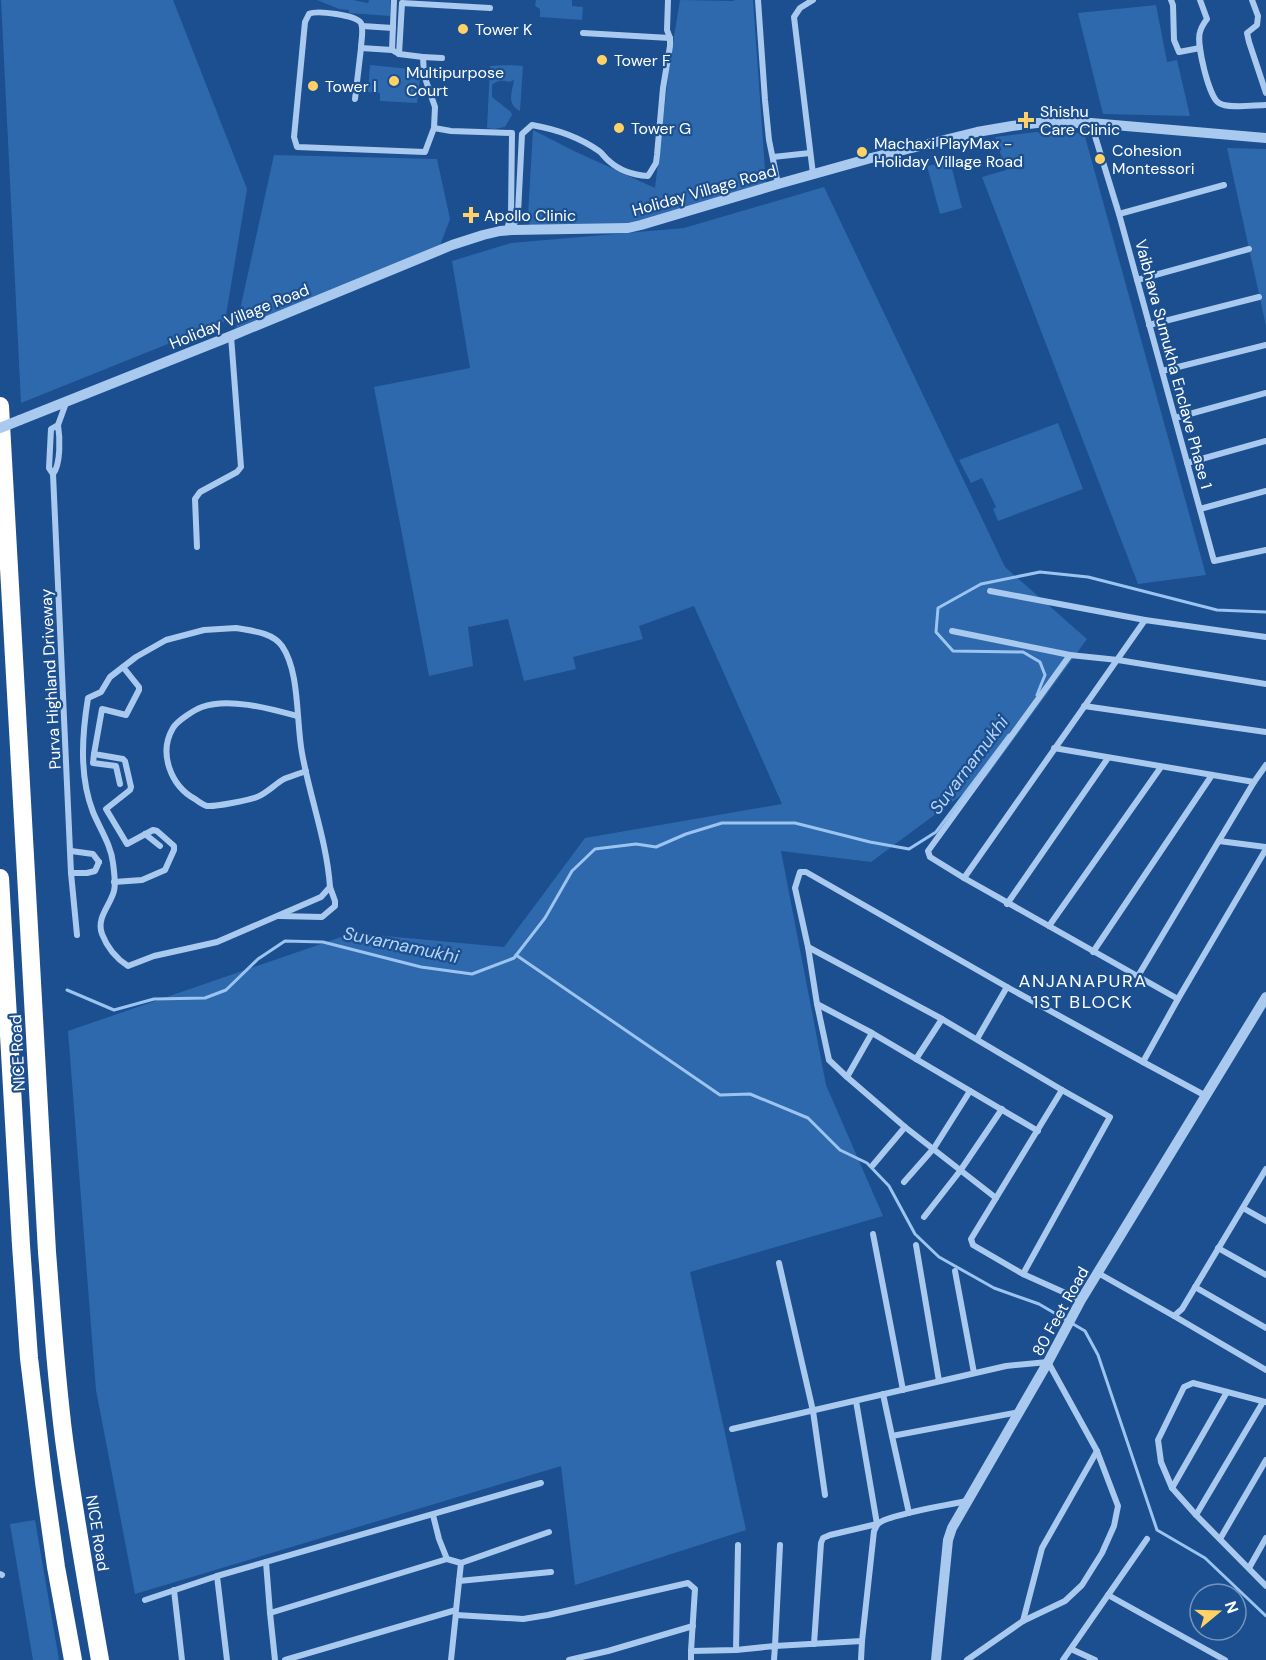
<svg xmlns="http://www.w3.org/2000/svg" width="1266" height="1660" viewBox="0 0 1266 1660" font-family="'DM Sans',sans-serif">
	<rect width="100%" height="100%" fill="#1b4f8f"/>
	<g fill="#2e69ad">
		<polygon points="1,0 173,0 247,189 225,321 21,403"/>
		<polygon points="317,0 353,0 368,3 369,0 390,0 390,16 349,13 349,10 339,9"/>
		<polygon points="536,0 572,0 572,6 583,7 582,20 540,17 540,9 535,6"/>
		<polygon points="680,0 734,1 734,0 753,0 766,184 657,222 530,227 528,215 533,130 574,151 655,188 670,61"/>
		<polygon points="1156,5 1167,62 1177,60 1190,116 1103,114 1078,13"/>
		<polygon points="370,65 421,70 417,103 380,101 380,93 368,92"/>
		<path d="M509,65L523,66L520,111C506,103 512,93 514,80L509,82C502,80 498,80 492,85V97L511,112L512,115L505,127L494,129L487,128L490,66Z"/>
		<polygon points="1035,132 1084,133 1206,575 1138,584 982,177 1006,170 995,137"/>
		<polygon points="1227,148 1266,149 1266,326"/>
		<polygon points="274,155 437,159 450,219 439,248 236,328"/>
		<polygon points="950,161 962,208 940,214 927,166"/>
		<polygon points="824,187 1005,567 1087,639 987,776 871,862 781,851 826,1085 883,1216 690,1272 746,1530 575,1585 561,1466 135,1594 96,1390 68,1031 353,933 504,947 585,838 782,804 694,606 639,626 643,639 573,657 576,669 524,681 508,619 468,627 473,666 429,676 374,387 470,368 452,261 511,243 684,228"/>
		<polygon points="1058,423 1083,489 998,521 993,509 996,507 982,478 971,483 959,460"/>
		<polygon points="35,1520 59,1660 33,1660 10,1524"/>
	</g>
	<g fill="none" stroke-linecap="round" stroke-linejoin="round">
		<g stroke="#9cc4f0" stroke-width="3">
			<polyline points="1037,695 1045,675 1040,662 1023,652 953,651 936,632 938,608 981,584 1040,572 1088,577 1217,610 1266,612"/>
			<polyline points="516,955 720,1095 750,1094 808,1118 840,1150 867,1163 889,1186 915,1234 939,1257 994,1288 1039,1304 1085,1331 1098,1355 1157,1530 1205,1558 1266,1616"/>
			<polyline points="67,990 114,1010 154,999 205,998 226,990 258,959 285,941 323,942 421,967 472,974 514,958 545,918 572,871 595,849 636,844 656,847 686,834 722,823 795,823 870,842 909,849 936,832 1009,735"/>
		</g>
		<g stroke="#a9c9ee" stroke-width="6">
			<polyline points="758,0 765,100 769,140 778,184"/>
			<polyline points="1171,0 1173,5 1174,40 1179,52 1200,48"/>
			<path d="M1200,0L1207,19C1204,23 1201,28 1200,32C1196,43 1209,98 1219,103C1228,109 1254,105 1266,105"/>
			<polyline points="1252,0 1258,16 1257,25 1247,33 1249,42 1266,93"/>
			<polyline points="362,26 393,28"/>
			<polyline points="583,33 670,38"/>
			<path d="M361,48C361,41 364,30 361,23C356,15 317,10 309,14L305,22L294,137L297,147L425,152L434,128L451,131L512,133L511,214L507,230"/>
			<polyline points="392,50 394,0"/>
			<polyline points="399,54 402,3 490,8"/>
			<polyline points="423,57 442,58"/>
			<polyline points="355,99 361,48 392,50 399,54 423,57 424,75 435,107 434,128"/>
			<polyline points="1091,123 1119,214 1214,561 1266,550"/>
			<polyline points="773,157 810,153"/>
			<polyline points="813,174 794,17 800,8 813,0"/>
			<polyline points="1119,214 1224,185"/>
			<path d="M512,230L518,213L522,134L532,125C555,129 579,137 599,151C602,153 605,158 609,161C620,171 633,175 648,176L656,163L657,155L663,88L670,46V38L667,30L668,0"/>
			<polyline points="1137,280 1249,249"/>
			<polyline points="1149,325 1259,297"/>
			<polyline points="1162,371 1266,345"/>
			<polyline points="1175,418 1266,393"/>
			<path d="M58,425C60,437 61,464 53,474L49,468L51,429Z"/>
			<polyline points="58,425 66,403"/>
			<polyline points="1187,463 1266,441"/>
			<polyline points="53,474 71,873 77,935"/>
			<polyline points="1200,509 1266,491"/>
			<polyline points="197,547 195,499 200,492 237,472 241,467 231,336"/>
			<polyline points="990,591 1145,620"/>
			<path d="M236,628C252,631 272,632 282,646C300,672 296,721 302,753C310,798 327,842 330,887L321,897L217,942L154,956L128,966C117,959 107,947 102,934C96,918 110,906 114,891C116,884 114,871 113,863C111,845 100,829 93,812C79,776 82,735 88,698L101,692L110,677L136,657L166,640L204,630Z"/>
			<polyline points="952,631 1070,655"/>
			<polyline points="1084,706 1266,732"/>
			<path d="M297,716C271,709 229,697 202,707C194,710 177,721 173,728C158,753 171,786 195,799C198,801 203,805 207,806C215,807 249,800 257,797C267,793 275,784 284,779C291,776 298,774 306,771"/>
			<polyline points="1054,748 1254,782"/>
			<polyline points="94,754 93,763 116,766 120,784"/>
			<polyline points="145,834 160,846"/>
			<polyline points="1219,841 1266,847"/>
			<polyline points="71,851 93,854 99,862"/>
			<polyline points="71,873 87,873 95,871 99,862"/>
			<polyline points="964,878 1145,620 1266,637"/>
			<polyline points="114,882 142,880 165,870 174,850 174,846 157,831 153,830 127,844 106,809 130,790 131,787 125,761 123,759 94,754 102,709 126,715 139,690 139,687 123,667"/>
			<polyline points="1007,904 1108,758"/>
			<polyline points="279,916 322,917 335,906 335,901 330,887"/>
			<polyline points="1049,926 1161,767"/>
			<polyline points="808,947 942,1019 1062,1090 1110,1117 1023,1274"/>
			<polyline points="1093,952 1212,775"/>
			<polyline points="1138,976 1254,782 1266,765"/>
			<polyline points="1178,999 964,878 930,857 928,851 1070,655 1118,660 1266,684"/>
			<polyline points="817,1004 872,1033 1038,1131"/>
			<polyline points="977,1039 1007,987"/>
			<polyline points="916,1059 942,1019"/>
			<polyline points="847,1077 872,1033"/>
			<polyline points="1206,1096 1143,1062 1178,999 1266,849"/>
			<polyline points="873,1165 905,1127"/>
			<polyline points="904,1182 934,1148 970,1091"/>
			<polyline points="996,1198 1062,1090"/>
			<polyline points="1243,1208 1266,1221"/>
			<polyline points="924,1217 960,1171 1002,1109"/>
			<polyline points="873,1234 903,1390"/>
			<polyline points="916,1245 939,1381"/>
			<polyline points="1218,1248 1266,1275"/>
			<polyline points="779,1263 813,1411 825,1495"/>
			<polyline points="955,1271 974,1373"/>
			<polyline points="1098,1273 1174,1316 1182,1309 1266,1169"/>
			<polyline points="1195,1287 1266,1328"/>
			<polyline points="1081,1300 1023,1274 973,1245 971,1239 996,1198 905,1127 847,1077 829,1060 817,1004 808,947 795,888 800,872 806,872 1007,987 1143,1062"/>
			<polyline points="1174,1316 1266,1370"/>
			<polyline points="883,1394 892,1436 1019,1412"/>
			<polyline points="1266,1402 1193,1383 1184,1387 1158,1440 1161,1462 1172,1488 1196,1515 1266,1586"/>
			<polyline points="732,1429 1006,1366 1048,1362 1097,1451 1118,1506 1114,1526 1102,1553 1082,1585 1065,1601 1023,1621 967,1660"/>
			<polyline points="892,1436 909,1513"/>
			<polyline points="1172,1488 1227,1392"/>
			<polyline points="433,1515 439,1539 447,1559 461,1563 549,1532"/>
			<polyline points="1196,1515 1263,1402"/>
			<polyline points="1220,1539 1266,1460"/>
			<path d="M780,1545L775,1646L862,1641L874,1531C876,1528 876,1525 879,1523C888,1515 951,1504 967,1501"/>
			<polyline points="266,1562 270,1613 447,1559"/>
			<polyline points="1249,1568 1266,1538"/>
			<polyline points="0,1574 2,1575"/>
			<polyline points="459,1581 551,1572"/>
			<polyline points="174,1590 182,1660"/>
			<polyline points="1108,1595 1225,1660"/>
			<polyline points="145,1600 217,1576"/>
			<polyline points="270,1613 275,1660"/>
			<polyline points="456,1615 523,1619 548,1615 688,1583 695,1589 691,1651"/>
			<polyline points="1023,1621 1042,1548 1097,1451"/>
			<polyline points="814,1644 821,1543 823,1538 830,1535 877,1524 856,1401"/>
			<polyline points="1071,1649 1095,1660"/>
			<polyline points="736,1650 738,1545"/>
			<polyline points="227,1660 217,1576 541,1483"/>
			<polyline points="285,1660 456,1610 461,1563"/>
			<polyline points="451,1660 456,1613"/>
			<polyline points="569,1660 608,1651 693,1626"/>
			<polyline points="691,1660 691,1651 736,1650 775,1646 774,1660"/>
			<polyline points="861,1660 862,1641"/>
			<polyline points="1063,1660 1147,1539"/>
		</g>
		<g stroke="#a9c9ee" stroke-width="10">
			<polyline points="20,420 231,336 452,245 483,235 500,231 512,230 628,228 641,225 778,184 871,158 977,132 1012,126 1037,123 1091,123 1266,138"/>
			<polyline points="936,1660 948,1540 952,1528 1048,1362 1081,1300 1266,997"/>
		</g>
		<g stroke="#fff" stroke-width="18">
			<path d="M0,406L47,1252C52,1315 56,1377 64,1439C74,1513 87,1586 100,1660"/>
			<polyline points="0,878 21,1245 29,1358 44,1482 56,1567 73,1660"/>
		</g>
		<polyline stroke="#a9c9ee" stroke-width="10" points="0,428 20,420"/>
	</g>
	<g fill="#ffd166" stroke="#1b4f8f" stroke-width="2">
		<circle cx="463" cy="29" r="6"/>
		<circle cx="602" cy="60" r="6"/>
		<circle cx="394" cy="81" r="6"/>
		<circle cx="313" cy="86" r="6"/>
		<path d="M1023 111h6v6h6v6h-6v6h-6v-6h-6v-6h6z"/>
		<circle cx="619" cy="128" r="6"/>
		<circle cx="862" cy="152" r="6"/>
		<circle cx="1100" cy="159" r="6"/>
		<path d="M468 206h6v6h6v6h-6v6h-6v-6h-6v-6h6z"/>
	</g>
	<g text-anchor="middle" stroke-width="4.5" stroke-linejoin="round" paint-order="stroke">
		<g font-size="16" fill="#fff" stroke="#1b4f8f" text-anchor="start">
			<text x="475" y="35">Tower K</text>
			<text x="614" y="66">Tower F</text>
			<text x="406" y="78">Multipurpose<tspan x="406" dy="18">Court</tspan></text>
			<text x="325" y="92">Tower I</text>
			<text x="1040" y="117">Shishu<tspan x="1040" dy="18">Care Clinic</tspan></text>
			<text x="631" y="134">Tower G</text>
			<text x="874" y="149">Machaxi PlayMax -<tspan x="874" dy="18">Holiday Village Road</tspan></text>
			<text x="1112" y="156">Cohesion<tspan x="1112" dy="18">Montessori</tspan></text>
			<text x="484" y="221">Apollo Clinic</text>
		</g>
		<g font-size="16" fill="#fff" stroke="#1b4f8f">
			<text transform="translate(704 190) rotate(-16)" y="6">Holiday Village Road</text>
			<text transform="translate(239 316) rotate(-22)" y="6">Holiday Village Road</text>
			<text transform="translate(1174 364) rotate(75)" y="6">Vaibhava Sumukha Enclave Phase 1</text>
			<text transform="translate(50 679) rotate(-93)" y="6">Purva Highland Driveway</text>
			<text transform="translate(17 1053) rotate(-93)" y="6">NICE Road</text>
			<text transform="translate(1060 1311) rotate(-61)" y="6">80 Feet Road</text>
			<text transform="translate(98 1533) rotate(81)" y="6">NICE Road</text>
		</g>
		<g font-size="18" font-style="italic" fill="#b5d3f5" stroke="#1b4f8f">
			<text transform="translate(969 765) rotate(-53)" y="6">Suvarnamukhi</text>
			<text transform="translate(401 945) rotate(12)" y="6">Suvarnamukhi</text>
		</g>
		<g font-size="18" letter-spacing="1.5" fill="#fff" stroke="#1b4f8f">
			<text x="1083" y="987">ANJANAPURA<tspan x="1083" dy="21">1ST BLOCK</tspan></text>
		</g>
	</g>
	<g transform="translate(1218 1612) rotate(71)"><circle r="28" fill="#1b4f8f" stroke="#7695bc" stroke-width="1.5"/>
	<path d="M0-4.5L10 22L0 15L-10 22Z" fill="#ffd166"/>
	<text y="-9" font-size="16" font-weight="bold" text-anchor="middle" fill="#ffffff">N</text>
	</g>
</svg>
